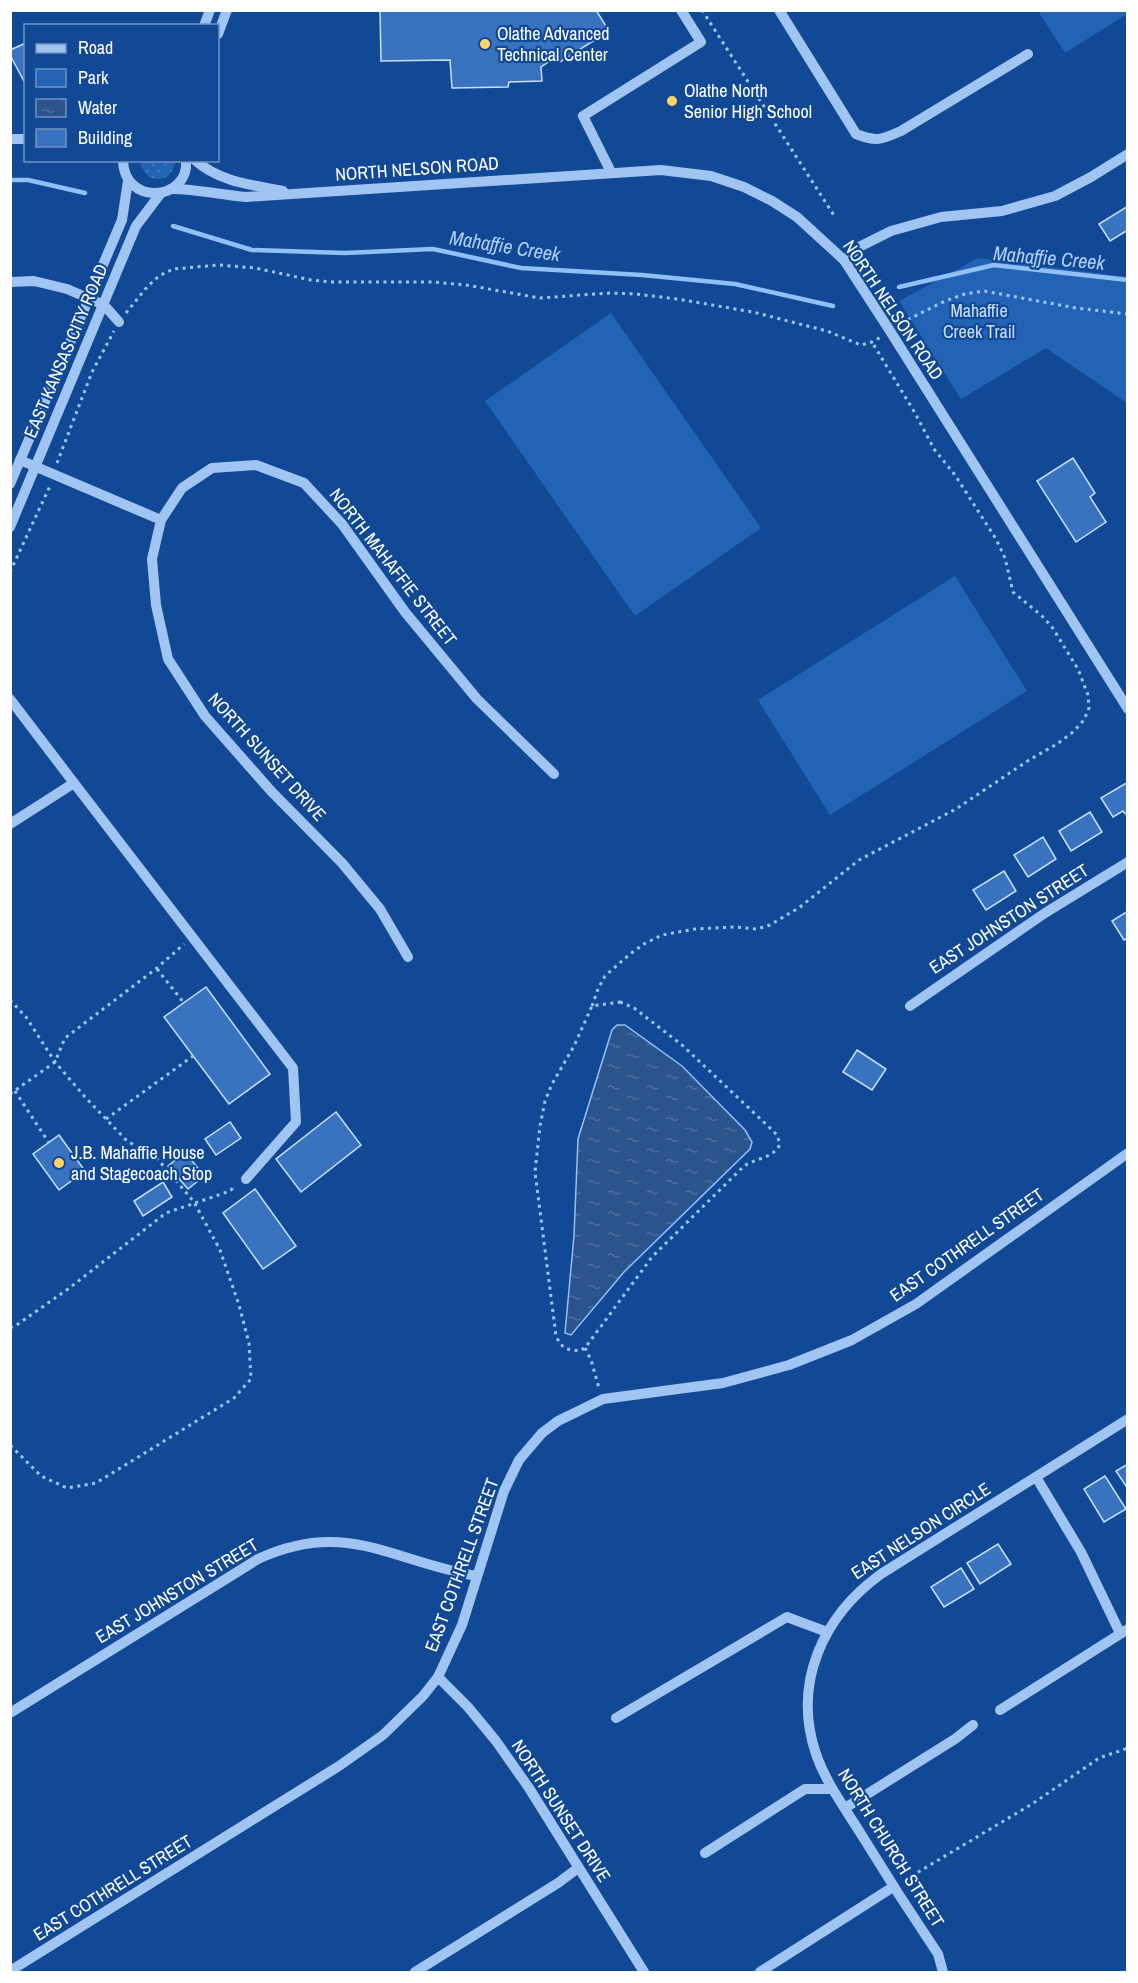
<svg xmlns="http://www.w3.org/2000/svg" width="1138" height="1983" viewBox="0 0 1138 1983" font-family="'Archivo Narrow',sans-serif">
	<defs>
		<pattern id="grass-dots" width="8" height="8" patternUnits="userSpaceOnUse" patternTransform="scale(1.5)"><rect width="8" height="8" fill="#2363b5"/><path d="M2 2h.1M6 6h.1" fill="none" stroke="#447ac0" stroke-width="1.8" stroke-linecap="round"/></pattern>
		<pattern id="water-ripples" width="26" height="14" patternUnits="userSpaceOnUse" patternTransform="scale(1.5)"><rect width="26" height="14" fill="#2b548d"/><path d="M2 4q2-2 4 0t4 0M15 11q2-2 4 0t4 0" fill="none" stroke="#4b6e9e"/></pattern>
	</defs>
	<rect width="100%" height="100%" fill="#114996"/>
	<path fill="url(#grass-dots)" d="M175,161C173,185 142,185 141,161Z"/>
	<g fill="#2363b5">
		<polygon points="1127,10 1127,14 1065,53 1038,11"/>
		<polygon points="978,258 1127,277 1127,403 1046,348 961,399 899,301"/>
		<polygon points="611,313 761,528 635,616 485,401"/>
		<polygon points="955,576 1027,691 830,815 758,700"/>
	</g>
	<polygon fill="url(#water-ripples)" stroke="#92bff7" stroke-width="1.5" points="617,1025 625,1025 682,1066 745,1130 752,1142 750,1149 624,1272 571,1335 565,1333 574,1236 578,1139 612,1030"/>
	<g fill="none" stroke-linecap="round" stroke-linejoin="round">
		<g stroke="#92bff7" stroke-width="4.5">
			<polyline points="10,180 28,180 85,193"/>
			<polyline points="173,226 252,250 345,253 433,249 521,268 642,275 735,284 833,306"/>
			<polyline points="899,287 994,265 1128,280"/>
		</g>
	</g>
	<g fill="#3972be" stroke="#c8e0fe" stroke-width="1.5">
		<polygon points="380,10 596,10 609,31 560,62 556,57 541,67 542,81 509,82 508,87 452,88 450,60 381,61"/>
		<polygon points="26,43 26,85 10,55 10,50"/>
		<polygon points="1128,206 1128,230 1110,241 1099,224"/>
		<polygon points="1073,458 1095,493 1090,497 1106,522 1076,542 1037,481"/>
		<polygon points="1128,782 1128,817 1123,811 1113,817 1101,798"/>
		<polygon points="1090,812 1102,832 1071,851 1059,831"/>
		<polygon points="1043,837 1056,859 1028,877 1014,855"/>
		<polygon points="1004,871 1016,891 986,910 973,890"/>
		<polygon points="1128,911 1128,938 1124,940 1112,921"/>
		<polygon points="206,987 270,1074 229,1104 164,1017"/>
		<polygon points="857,1050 886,1069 872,1090 843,1072"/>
		<polygon points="336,1112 361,1145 301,1192 276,1159"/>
		<polygon points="230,1122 241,1138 216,1155 205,1139"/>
		<polygon points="59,1135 85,1171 59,1190 33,1154"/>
		<polygon points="185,1152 204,1176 188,1189 168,1166"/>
		<polygon points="163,1182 172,1197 143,1216 134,1201"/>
		<polygon points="255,1189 296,1246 263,1269 223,1213"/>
		<polygon points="1128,1464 1128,1489 1116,1471"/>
		<polygon points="1105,1476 1126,1509 1104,1522 1084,1489"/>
		<polygon points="998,1544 1011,1564 980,1584 967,1563"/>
		<polygon points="961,1568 974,1589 944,1607 931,1587"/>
	</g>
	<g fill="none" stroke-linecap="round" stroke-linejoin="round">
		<g stroke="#a0c5f3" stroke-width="3" stroke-dasharray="3 4.5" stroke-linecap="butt">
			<polyline points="702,10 835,217"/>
			<polyline points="126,313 147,287 159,276 173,269 219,265 255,268 311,280 333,282 433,282 466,285 540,298 609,293 636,294 677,299 753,312 827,331 861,345 872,342 881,337"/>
			<polyline points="901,323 945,301 965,294 984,291 1076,308 1128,314"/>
			<polyline points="57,463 92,372 114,331"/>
			<polyline points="10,572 50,486"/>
			<polyline points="157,969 184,1003"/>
			<polyline points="10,1000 26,1017 55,1062 85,1097 127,1141 156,1157 194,1202 220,1250 239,1305 249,1343 251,1379 234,1398 96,1483 67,1488 41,1476 10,1445"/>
			<path d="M620,1002L634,1008L682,1045L770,1128L777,1135L780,1144C774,1158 756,1158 744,1166L652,1257L585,1348L579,1351L567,1349L560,1344L556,1336L535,1172L540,1126L545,1101L552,1084L574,1046L592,1006Z"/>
			<polyline points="592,1006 598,989 605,976 630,954 644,944 662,935 695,929 734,927 757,929 770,925 800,907 859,860 956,809 1029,760 1057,744 1073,732 1084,720 1089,708 1088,695 1078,669 1052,627 1042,616 1013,592 1005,558 996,539 955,475 934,449 915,413 872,342"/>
			<polyline points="15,1091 49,1143"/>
			<polyline points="10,1094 55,1062 65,1038 157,968 184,944"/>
			<polyline points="106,1119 193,1056"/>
			<polyline points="10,1328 18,1324 68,1289 166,1213 230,1191 235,1186"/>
			<polyline points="585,1348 591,1360 599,1388"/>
			<polyline points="905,1880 1032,1804 1099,1758 1128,1748"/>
		</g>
		<g stroke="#a0c5f3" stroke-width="10">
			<path d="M779,10L856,134C876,142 881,140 901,131L1028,54"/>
			<polyline points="204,26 210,10"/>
			<polyline points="218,34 227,10"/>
			<polyline points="10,139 26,139"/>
			<path d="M123,160C124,207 190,201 186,160"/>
			<path d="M195,160C219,182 253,185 283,191"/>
			<polyline points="611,172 583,116 701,42 681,10"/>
			<path d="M172,189C197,189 221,195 246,197L661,170L711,176L744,187L772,201L797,217L844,260L890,331L1128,709"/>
			<polyline points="844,260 861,246 891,231 941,217 1002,211 1055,196 1091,177 1128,154"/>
			<polyline points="10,282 34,281 67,289 104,305 119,322"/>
			<polyline points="20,460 161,520"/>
			<polyline points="10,484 122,220 128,181"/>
			<polyline points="10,527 136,226 161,193"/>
			<polyline points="10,699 74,783 10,824"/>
			<polyline points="74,783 293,1068 296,1122 246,1179"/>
			<polyline points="408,957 380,909 342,863 271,791 205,716 168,659 156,605 152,559 161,520 182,488 212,468 256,465 304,483 342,524 405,612 477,699 554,774"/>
			<polyline points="910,1006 1045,913 1128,862"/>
			<polyline points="1036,1477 1081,1552 1120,1633"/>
			<polyline points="438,1677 468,1707 496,1741 529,1788 644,1972"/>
			<polyline points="1000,1710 1128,1629"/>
			<path d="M10,1713L258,1559C346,1518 393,1562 477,1576"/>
			<polyline points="616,1718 787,1617 827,1632"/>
			<polyline points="845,1808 955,1739 973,1725"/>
			<polyline points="705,1853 805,1789 832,1789"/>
			<polyline points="10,1971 339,1766 383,1735 423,1696 438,1677 462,1625 504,1491 519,1460 542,1433 558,1421 603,1399 723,1383 789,1365 852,1340 916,1304 1128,1153"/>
			<polyline points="415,1972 558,1883 578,1868"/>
			<polyline points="760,1972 893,1887"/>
			<path d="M943,1972L938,1954C911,1914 886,1875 861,1834C845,1808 826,1783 816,1754C792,1683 823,1616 881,1574L1128,1419"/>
		</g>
	</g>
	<g fill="#ffd463" stroke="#114996" stroke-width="2">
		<circle cx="485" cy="44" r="6"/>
		<circle cx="672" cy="101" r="6"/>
		<circle cx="59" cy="1163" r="6"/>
	</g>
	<g text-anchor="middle" stroke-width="4.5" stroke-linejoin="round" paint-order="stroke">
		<g font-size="18" fill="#fff" stroke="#114996" text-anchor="start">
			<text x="497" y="40">Olathe Advanced<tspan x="497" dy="21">Technical Center</tspan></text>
			<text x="684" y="97">Olathe North<tspan x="684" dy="21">Senior High School</tspan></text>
			<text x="71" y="1159">J.B. Mahaffie House<tspan x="71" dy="21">and Stagecoach Stop</tspan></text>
		</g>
		<g font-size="18" fill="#fff" stroke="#114996">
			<text transform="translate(417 169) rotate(-4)" y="6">NORTH NELSON ROAD</text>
			<text transform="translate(893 310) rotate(56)" y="6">NORTH NELSON ROAD</text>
			<text transform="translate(66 351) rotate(-67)" y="6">EAST KANSAS CITY ROAD</text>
			<text transform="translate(393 567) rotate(52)" y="6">NORTH MAHAFFIE STREET</text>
			<text transform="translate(267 757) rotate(48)" y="6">NORTH SUNSET DRIVE</text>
			<text transform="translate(1009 919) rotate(-33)" y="6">EAST JOHNSTON STREET</text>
			<text transform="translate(967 1245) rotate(-35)" y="6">EAST COTHRELL STREET</text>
			<text transform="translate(921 1531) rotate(-33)" y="6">EAST NELSON CIRCLE</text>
			<text transform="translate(462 1565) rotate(-70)" y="6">EAST COTHRELL STREET</text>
			<text transform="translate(177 1591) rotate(-31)" y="6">EAST JOHNSTON STREET</text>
			<text transform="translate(561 1811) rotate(57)" y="6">NORTH SUNSET DRIVE</text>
			<text transform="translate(891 1848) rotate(58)" y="6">NORTH CHURCH STREET</text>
			<text transform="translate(113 1888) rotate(-32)" y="6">EAST COTHRELL STREET</text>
		</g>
		<g font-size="18" fill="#c8e0fe" stroke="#114996">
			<text x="979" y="317">Mahaffie<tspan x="979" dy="21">Creek Trail</tspan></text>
		</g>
		<g font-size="20" font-style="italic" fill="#adcffa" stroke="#114996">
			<text transform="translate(505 246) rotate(9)" y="7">Mahaffie Creek</text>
			<text transform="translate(1049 258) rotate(5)" y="7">Mahaffie Creek</text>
		</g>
	</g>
	<rect width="1138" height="1983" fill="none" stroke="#ffffff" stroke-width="24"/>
	<rect x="24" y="24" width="195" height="138" fill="#114996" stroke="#7092c0" stroke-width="1.5"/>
	<rect x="36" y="44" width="30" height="9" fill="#a0c5f3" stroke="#7092c0" stroke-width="1.5"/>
	<text x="78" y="54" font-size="18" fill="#ffffff">Road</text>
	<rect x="36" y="69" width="30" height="18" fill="#2363b5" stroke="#7092c0" stroke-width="1.5"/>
	<text x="78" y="84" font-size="18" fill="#ffffff">Park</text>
	<rect x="36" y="99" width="30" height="18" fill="url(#water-ripples)" stroke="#7092c0" stroke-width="1.5"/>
	<text x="78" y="114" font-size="18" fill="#ffffff">Water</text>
	<rect x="36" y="129" width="30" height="18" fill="#3972be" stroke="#7092c0" stroke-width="1.5"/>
	<text x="78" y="144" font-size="18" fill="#ffffff">Building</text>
</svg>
